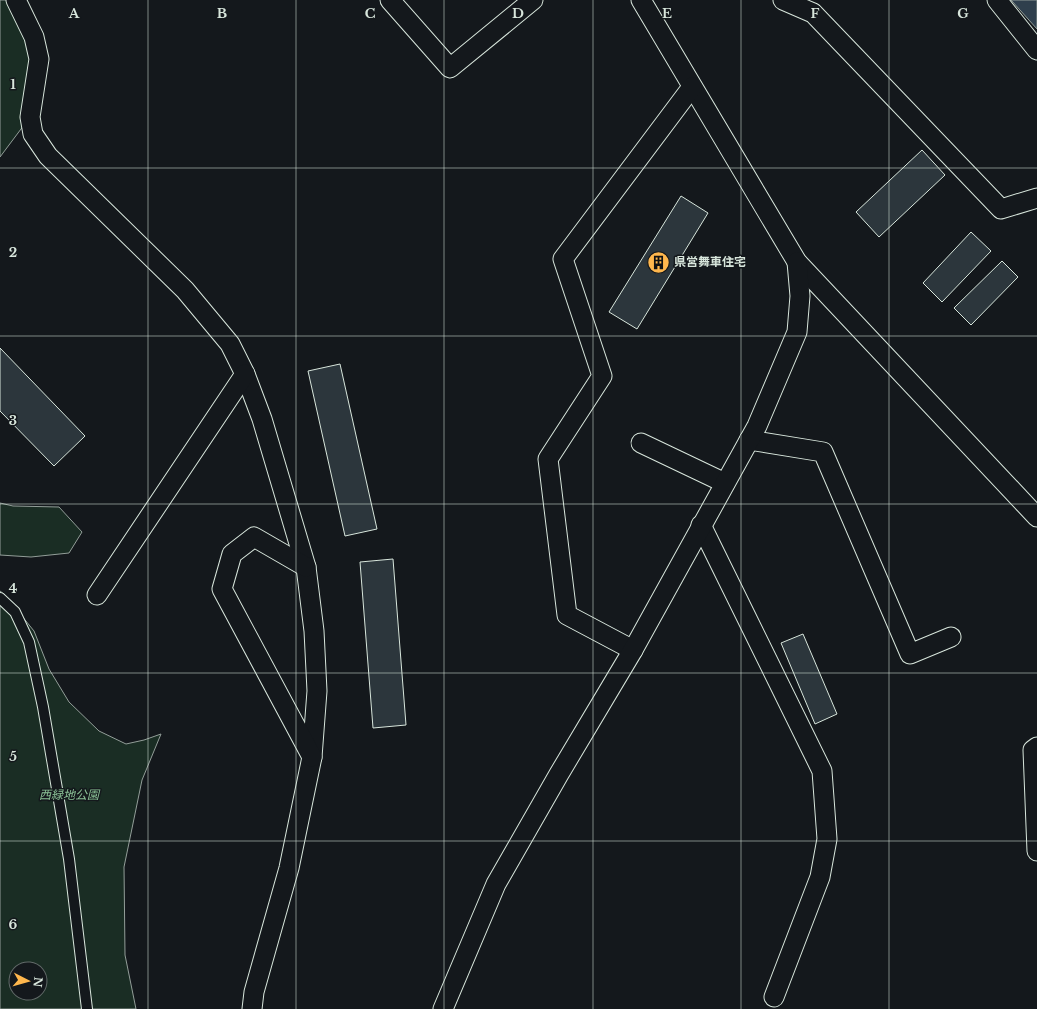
<svg xmlns="http://www.w3.org/2000/svg" width="1037" height="1009" viewBox="0 0 1037 1009" font-family="'Libre Baskerville','Noto Sans JP',serif">
	<rect width="100%" height="100%" fill="#14181c"/>
	<g fill="#1a2d24" stroke="#939e99" fill-rule="evenodd">
		<polygon points="0,0 9,0 23,33 34,64 24,125 0,157"/>
		<polygon points="0,503 13,506 59,507 82,532 69,553 31,557 0,555"/>
		<path d="M0,591L4,594L34,631L49,669L69,702L99,731L126,744L144,740L161,734L142,780L124,867L125,955L136,1009H0ZM16,969H40V993H16Z"/>
	</g>
	<polygon fill="#2f3f4d" stroke="#939e99" points="1011,0 1037,0 1037,29"/>
	<g fill="#2c363c" stroke="#d8e6dc">
		<polygon points="922,150 945,175 879,237 856,212"/>
		<polygon points="681,196 708,213 637,329 609,312"/>
		<polygon points="971,232 991,251 942,302 923,283"/>
		<polygon points="1002,261 1018,277 971,325 954,308"/>
		<polygon points="0,348 85,436 54,466 0,411"/>
		<polygon points="340,364 377,529 345,536 308,371"/>
		<polygon points="393,559 406,725 373,728 360,562"/>
		<polygon points="803,634 837,714 815,724 781,643"/>
	</g>
	<g fill="none" stroke-linecap="round" stroke-linejoin="round">
		<defs>
			<polyline id="lane" points="0,598 15,612 29,642 43,707 69,859 87,1009"/>
			<g id="street">
				<polyline points="16,0 34,37 39,59 30,117 33,134 48,156 185,290 230,344 245,374 262,419 306,567 314,631 317,691 312,757 289,868 254,992 252,1009"/>
				<polyline points="390,0 450,68 533,0"/>
				<polyline points="641,0 797,262 1037,517"/>
				<polyline points="783,0 813,13 1001,209 1037,198"/>
				<polyline points="997,0 1037,50"/>
				<polyline points="749,440 823,452 910,654 951,637"/>
				<polyline points="641,443 725,483"/>
				<polyline points="701,525 822,771 827,839 820,877 774,997"/>
				<polyline points="306,567 254,537 232,554 222,589 312,757"/>
				<polyline points="97,595 245,374"/>
				<polyline points="633,650 567,615 548,459 602,376 563,259 692,87"/>
				<polyline points="1037,747 1033,750 1037,851"/>
				<polyline points="443,1009 496,884 559,774 633,650 757,426 797,332 800,296 797,262"/>
			</g>
		</defs>
		<use href="#lane" stroke="#d8e6dc" stroke-width="12"/>
		<use href="#street" stroke="#d8e6dc" stroke-width="21"/>
		<use href="#lane" stroke="#14181c" stroke-width="10"/>
		<use href="#street" stroke="#14181c" stroke-width="19"/>
	</g>
	<path fill="none" stroke="#d8e6dc" stroke-width="1" stroke-opacity="0.55" d="M148,0V1009M296,0V1009M444,0V1009M593,0V1009M741,0V1009M889,0V1009M0,168H1037M0,336H1037M0,504H1037M0,673H1037M0,841H1037"/>
	<defs>
		<symbol id="building-disc" viewBox="-11 -11 22 22"><circle r="9.5" fill="#ffb74d" stroke="#14181c"/><path d="M-4-6H4V6H1V3H-1V6H-4ZM-2.5-4.3h1.7v1.8h-1.7ZM.8-4.3h1.7v1.8H.8ZM-2.5-1h1.7V.8h-1.7ZM.8-1h1.7V.8H.8Z" fill="#111"/></symbol>
	</defs>
	<g fill-rule="evenodd">
		<use href="#building-disc" x="646" y="250" width="25" height="25"/>
	</g>
	<g text-anchor="middle" stroke-width="3" stroke-linejoin="round" paint-order="stroke">
		<g font-size="12" font-weight="bold" fill="#d8e6dc" stroke="#14181c" text-anchor="start">
			<text x="674" y="266">県営舞車住宅</text>
		</g>
		<g font-size="12" font-style="italic" fill="#8ac095" stroke="#14181c">
			<text x="69" y="799">西緑地公園</text>
		</g>
	</g>
	<g font-size="13" text-anchor="middle" font-weight="bold" fill="#d8e6dc" stroke="#14181c" stroke-width="3" stroke-linejoin="round" paint-order="stroke">
		<text x="74" y="18">A</text>
		<text x="222" y="18">B</text>
		<text x="370" y="18">C</text>
		<text x="518" y="18">D</text>
		<text x="667" y="18">E</text>
		<text x="815" y="18">F</text>
		<text x="963" y="18">G</text>
		<text x="13" y="89">1</text>
		<text x="13" y="257">2</text>
		<text x="13" y="425">3</text>
		<text x="13" y="593">4</text>
		<text x="13" y="761">5</text>
		<text x="13" y="929">6</text>
	</g>
	<g transform="translate(28 981) rotate(96)"><circle r="19" fill="#14181c" stroke="#626a69"/>
	<path d="M0-3L7 15L0 10L-7 15Z" fill="#ffb74d"/>
	<text y="-6" font-size="11" font-weight="bold" text-anchor="middle" fill="#d8e6dc">N</text>
	</g>
</svg>
